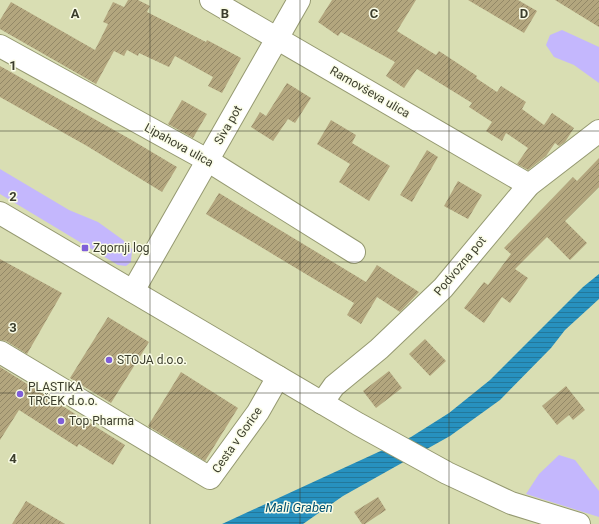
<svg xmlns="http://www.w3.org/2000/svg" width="599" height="524" viewBox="0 0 599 524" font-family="Roboto,sans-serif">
	<defs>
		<pattern id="water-rules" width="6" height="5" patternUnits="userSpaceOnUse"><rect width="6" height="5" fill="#2791bf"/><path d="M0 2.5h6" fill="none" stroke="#23789b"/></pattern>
		<pattern id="building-hatch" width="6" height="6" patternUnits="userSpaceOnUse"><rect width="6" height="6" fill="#b3a67e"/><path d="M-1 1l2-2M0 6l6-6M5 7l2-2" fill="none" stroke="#938867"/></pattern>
	</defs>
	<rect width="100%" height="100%" fill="#d9deb3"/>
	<g fill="#c4b7fd">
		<polygon points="562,30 599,47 599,83 574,65 554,57 546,45 550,35"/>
		<polygon points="0,169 69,210 98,222 123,240 132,249 131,262 126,266 118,265 0,194"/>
		<polygon points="559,455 575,460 599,491 599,517 526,494 539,474"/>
	</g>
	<polygon fill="url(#water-rules)" points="599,274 599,299 565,330 551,348 500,400 450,436 343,496 303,524 222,524 411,437 449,413 490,380 583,287"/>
	<g fill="url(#building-hatch)">
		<polygon points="128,0 138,0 150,6 147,12 206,42 207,40 241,58 222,93 208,86 213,77 175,56 169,67 139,53 138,56 127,50 124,56 114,51 96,84 0,29 0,20 11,2 95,50 108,24 103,22 113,2 124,7"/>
		<polygon points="332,0 416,0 397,31 436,55 439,51 477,76 476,78 497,92 501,86 526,102 522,109 544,125 552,113 574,128 565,142 559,146 555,143 546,156 528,170 517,164 528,148 506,133 502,141 486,131 492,122 469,107 472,103 417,69 404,88 386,76 395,62 341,32 338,36 318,22"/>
		<polygon points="468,0 518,0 537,11 524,33"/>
		<polygon points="555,0 599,0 599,27"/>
		<polygon points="0,66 130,139 177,167 162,192 87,146 0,97"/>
		<polygon points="287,83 311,98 295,123 288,119 273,141 251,127 260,112 266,116"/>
		<polygon points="182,100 207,114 193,138 168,124"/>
		<polygon points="331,120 356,135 352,143 390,166 369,201 339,182 350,164 317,144"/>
		<polygon points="427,150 438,157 412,202 400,195"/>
		<polygon points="599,158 599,187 565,221 587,243 570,260 547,237 515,269 528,278 510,303 502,297 484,323 464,308 484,282 488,285 511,254 504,248 573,177 577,181"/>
		<polygon points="458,181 482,195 468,219 444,206"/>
		<polygon points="219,193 366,282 377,265 419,292 400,312 377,297 361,324 347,315 354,303 206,214"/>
		<polygon points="0,259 62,293 27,354 6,341 0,340"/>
		<polygon points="108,317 149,342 111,403 70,378"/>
		<polygon points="425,339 446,361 430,376 409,354"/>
		<polygon points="0,367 125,445 113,465 79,444 77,447 19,410 0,440"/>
		<polygon points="389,371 402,388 376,408 363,391"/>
		<polygon points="181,372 238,408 205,461 148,426"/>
		<polygon points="566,386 585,410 573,420 569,415 557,425 542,406"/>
		<polygon points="378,497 386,510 365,524 362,524 354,512"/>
		<polygon points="26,501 65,524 12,524"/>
	</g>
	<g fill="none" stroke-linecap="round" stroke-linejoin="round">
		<defs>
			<g id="minor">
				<polyline points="211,0 529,185"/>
				<polyline points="0,46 207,160 354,252"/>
				<polyline points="0,213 358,424 447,473 511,503 579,524"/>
				<polyline points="133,291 299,0"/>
				<polyline points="0,352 210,478 258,412 278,377"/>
				<polyline points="322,403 334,386 379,349 443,288 529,185 599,131"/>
			</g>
		</defs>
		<use href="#minor" stroke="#959971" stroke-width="24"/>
		<use href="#minor" stroke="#fff" stroke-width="22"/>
	</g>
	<path fill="none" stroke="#3b3d2c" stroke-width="1" stroke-opacity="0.55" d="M150,0V524M300,0V524M449,0V524M0,131H599M0,262H599M0,393H599"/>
	<g fill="#7f5ed8" stroke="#fafce7" stroke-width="1.5">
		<rect x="81" y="244" width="8" height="8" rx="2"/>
		<circle cx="109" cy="360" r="4"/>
		<circle cx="20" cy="394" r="4"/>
		<circle cx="61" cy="421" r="4"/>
	</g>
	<g text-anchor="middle" stroke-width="3" stroke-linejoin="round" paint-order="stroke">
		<g font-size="12" fill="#3b3d2c" stroke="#fafce7">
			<text transform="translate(370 92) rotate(30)" y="4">Ramovševa ulica</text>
			<text transform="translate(228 125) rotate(-60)" y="4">Siva pot</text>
			<text transform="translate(179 145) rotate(29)" y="4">Lipahova ulica</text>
			<text transform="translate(460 266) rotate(-50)" y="4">Podvozna pot</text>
			<text transform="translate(237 440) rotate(-55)" y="4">Cesta v Gorice</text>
		</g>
		<g font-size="12" fill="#3b3d2c" stroke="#fafce7" text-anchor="start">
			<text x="93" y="252">Zgornji log</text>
			<text x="117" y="364">STOJA d.o.o.</text>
			<text x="28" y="391">PLASTIKA<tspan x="28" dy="14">TRČEK d.o.o.</tspan></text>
			<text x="69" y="425">Top Pharma</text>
		</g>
		<g font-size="13" font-style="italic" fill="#005373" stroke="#fafce7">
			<text x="299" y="512">Mali Graben</text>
		</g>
	</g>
	<g font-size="13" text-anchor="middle" font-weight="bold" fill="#3b3d2c" stroke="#fafce7" stroke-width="3" stroke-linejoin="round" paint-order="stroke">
		<text x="75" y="18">A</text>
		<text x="225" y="18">B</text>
		<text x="374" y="18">C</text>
		<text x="524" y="18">D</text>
		<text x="13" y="70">1</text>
		<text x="13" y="201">2</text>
		<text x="13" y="332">3</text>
		<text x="13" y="463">4</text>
	</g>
</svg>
